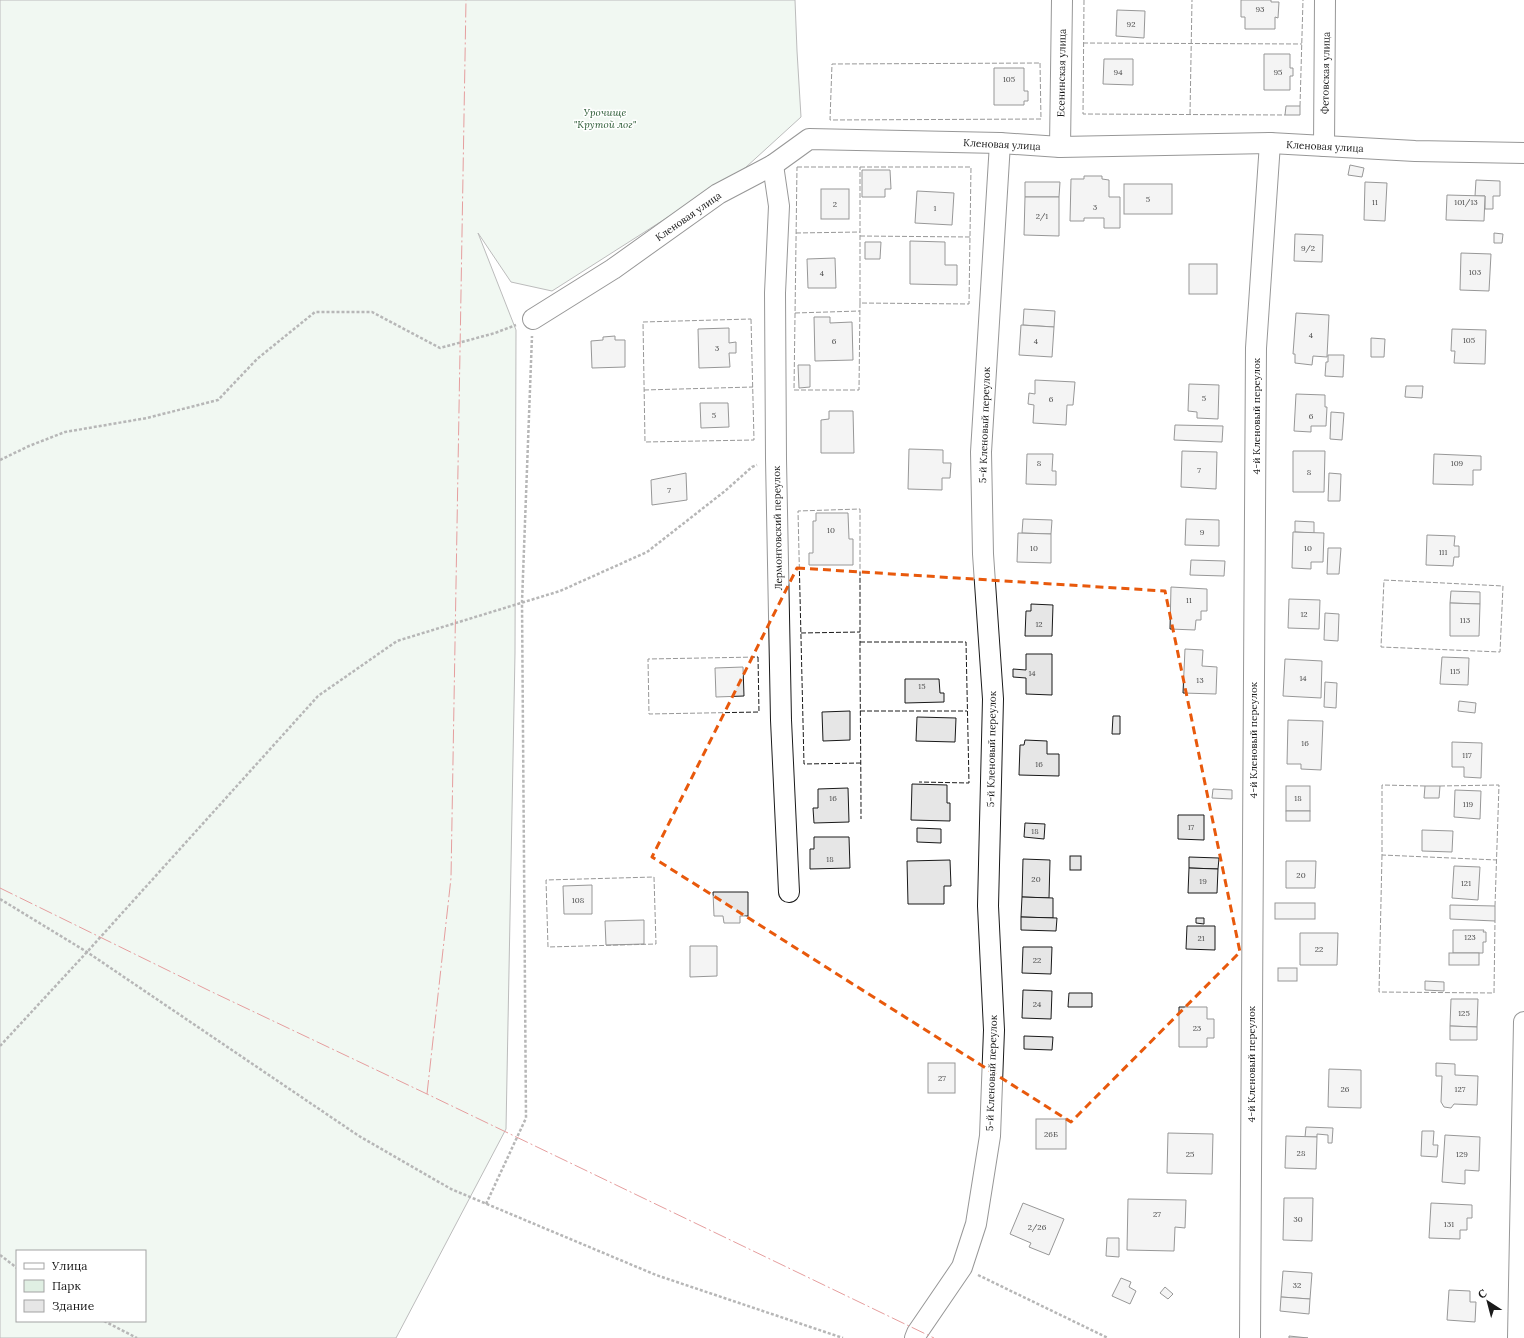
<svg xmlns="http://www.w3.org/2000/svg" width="1524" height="1338" viewBox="0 0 1524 1338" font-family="Lora,serif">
	<rect width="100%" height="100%" fill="#fff"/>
	<path fill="#e0efe3" stroke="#6a6a6a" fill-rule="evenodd" d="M0,0H795L797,51L801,117L745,168L552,291L511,282L478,233L516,330L515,653L506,1129L396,1338H0ZM17,1251H145V1321H17Z"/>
	<g fill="#e6e6e6" stroke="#1a1a1a">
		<polygon points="1241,0 1271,0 1271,2 1279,2 1278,18 1275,17 1275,29 1245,29 1245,17 1241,17"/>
		<polygon points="1117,10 1145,11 1144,38 1116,36"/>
		<polygon points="1264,54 1290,54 1290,68 1293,68 1293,76 1290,76 1290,90 1264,90"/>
		<polygon points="1104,59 1133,59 1133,85 1103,84"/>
		<polygon points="994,68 1024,68 1024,91 1028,91 1028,101 1024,101 1024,105 994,105"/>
		<polygon points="1286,106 1300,106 1300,115 1285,115"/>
		<polygon points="1350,165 1364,168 1362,177 1348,175"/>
		<polygon points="862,170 890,170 891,189 885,189 885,197 862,197"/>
		<polygon points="1084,176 1102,176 1102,179 1109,180 1109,197 1120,197 1120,228 1104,228 1104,218 1084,218 1084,221 1070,221 1071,179 1084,179"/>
		<polygon points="1476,180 1500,181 1500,196 1493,196 1493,209 1485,209 1485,196 1475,196"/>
		<polygon points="1025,182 1060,182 1059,197 1025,197"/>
		<polygon points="1365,182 1387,183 1385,221 1364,220"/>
		<rect x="1124" y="184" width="48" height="30"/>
		<rect x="821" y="189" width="28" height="30"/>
		<polygon points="917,191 954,193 952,225 915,223"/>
		<polygon points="1447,195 1485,196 1484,221 1446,220"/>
		<polygon points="1025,197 1059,197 1059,236 1024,235"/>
		<polygon points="1494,233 1503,234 1502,243 1494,243"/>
		<polygon points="1295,234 1323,235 1322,262 1294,261"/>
		<polygon points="910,241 945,242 945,265 957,265 957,285 910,284"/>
		<polygon points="865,242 881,242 880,259 865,259"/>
		<polygon points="1461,253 1491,254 1489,291 1460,290"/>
		<polygon points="835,258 836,288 808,288 807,259"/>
		<rect x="1189" y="264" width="28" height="30"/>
		<polygon points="1024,309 1055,311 1054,327 1023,325"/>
		<polygon points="1296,313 1329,315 1327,357 1313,356 1312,365 1295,363 1295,354 1293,354"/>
		<polygon points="814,317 830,317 830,323 852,322 853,360 815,361"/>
		<polygon points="1021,325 1054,327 1052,357 1019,355"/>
		<polygon points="729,328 729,343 736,342 736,353 729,353 730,367 699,368 698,329"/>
		<polygon points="1452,329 1486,330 1485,364 1454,363 1455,351 1451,351"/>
		<polygon points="615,336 615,340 625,340 625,367 592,368 591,341 603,340 603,337"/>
		<polygon points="1371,338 1385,339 1384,357 1371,357"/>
		<polygon points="1328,355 1344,355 1343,377 1325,376 1326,362 1328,362"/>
		<polygon points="798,365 810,365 810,387 799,388"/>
		<polygon points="1035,380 1075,382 1073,405 1067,405 1066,425 1033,423 1034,405 1028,404 1029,393 1035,394"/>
		<polygon points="1189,384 1219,385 1218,419 1197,418 1197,412 1188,411"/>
		<polygon points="1406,386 1423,386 1422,398 1405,397"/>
		<polygon points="1296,394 1325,395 1325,407 1327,407 1326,426 1311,426 1311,432 1294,431"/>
		<polygon points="700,403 728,403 729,427 701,428"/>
		<polygon points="829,411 853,411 854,453 821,453 821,420 829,419"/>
		<polygon points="1331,412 1344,413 1342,440 1330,439"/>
		<polygon points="1175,425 1223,426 1222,442 1174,440"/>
		<polygon points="909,449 943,450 943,463 951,463 950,478 942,478 942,490 908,489"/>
		<polygon points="1182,451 1217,452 1216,489 1181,487"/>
		<polygon points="1293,451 1325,451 1324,492 1293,492"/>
		<polygon points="1027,454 1053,454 1052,471 1056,471 1056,485 1026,484"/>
		<polygon points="1434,454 1481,456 1481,470 1473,470 1473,485 1433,484"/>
		<polygon points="686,473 687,500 652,505 651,480"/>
		<polygon points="1329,473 1341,474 1340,501 1328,501"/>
		<polygon points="816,513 848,513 849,539 853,539 853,565 809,565 809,553 813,553 813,521 816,521"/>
		<polygon points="1023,519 1052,520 1051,534 1022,533"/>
		<polygon points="1186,519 1219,520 1219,546 1185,545"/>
		<polygon points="1295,521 1314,522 1314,533 1295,532"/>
		<polygon points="1293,532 1324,533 1323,562 1311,562 1311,569 1292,568"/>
		<polygon points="1018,533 1051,534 1051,563 1017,562"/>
		<polygon points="1427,535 1455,536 1454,546 1459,546 1459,557 1454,557 1453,566 1426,565"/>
		<polygon points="1328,548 1341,548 1339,574 1327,574"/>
		<polygon points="1191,560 1225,561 1224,576 1190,575"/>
		<polygon points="1171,587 1207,589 1207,611 1201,611 1201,620 1196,620 1195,630 1170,629"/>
		<polygon points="1451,591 1480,592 1480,604 1450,603"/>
		<polygon points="1289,599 1320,600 1319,629 1288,628"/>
		<polygon points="1450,603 1480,604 1479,636 1450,636"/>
		<polygon points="1031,604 1053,605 1052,636 1025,636 1026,611 1031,611"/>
		<polygon points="1325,613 1339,614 1338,641 1324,640"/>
		<polygon points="1185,649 1203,650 1202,666 1217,667 1216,694 1183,693"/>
		<polygon points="1026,654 1052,654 1052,695 1026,694 1026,678 1013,677 1013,669 1026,670"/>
		<polygon points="1442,657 1469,658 1468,685 1440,684"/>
		<polygon points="1285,659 1322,661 1321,698 1283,696"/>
		<polygon points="743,667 744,696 716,697 715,668"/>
		<polygon points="905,679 939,679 940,693 944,693 944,702 905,703"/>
		<polygon points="1325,682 1337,683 1336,708 1324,707"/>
		<polygon points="1459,701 1476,703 1475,713 1458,711"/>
		<polygon points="850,711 850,740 823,741 822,712"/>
		<polygon points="1113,716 1120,716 1120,734 1112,734"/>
		<polygon points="917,717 956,718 955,742 916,741"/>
		<polygon points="1288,720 1323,721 1321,770 1301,769 1301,764 1287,764"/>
		<polygon points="1025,740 1047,741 1047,754 1059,754 1059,776 1019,775 1020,745 1024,745"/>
		<polygon points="1452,742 1482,743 1481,778 1464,777 1464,767 1452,767"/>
		<polygon points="912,784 947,785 947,803 950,803 950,821 911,820"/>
		<rect x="1286" y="786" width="24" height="25"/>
		<polygon points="1425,786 1440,786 1439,798 1424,798"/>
		<polygon points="848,788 849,822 814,823 813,808 818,808 818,789"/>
		<polygon points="1213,789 1232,790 1232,799 1212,798"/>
		<polygon points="1455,790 1481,791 1480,819 1454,817"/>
		<rect x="1286" y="811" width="24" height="10"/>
		<polygon points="1178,815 1204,815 1204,840 1178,839"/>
		<polygon points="1025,823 1045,824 1044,839 1024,837"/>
		<polygon points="917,828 941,829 941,843 917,842"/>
		<polygon points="1422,830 1453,831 1452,852 1422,851"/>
		<polygon points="814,837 849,837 850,868 810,869 810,849 814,849"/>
		<rect x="1070" y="856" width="11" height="14"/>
		<polygon points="1189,857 1219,858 1218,869 1189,868"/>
		<polygon points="1023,859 1050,860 1049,898 1022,897"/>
		<polygon points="950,860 951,886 944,886 944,904 908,904 907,861"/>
		<polygon points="1286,861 1316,861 1315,888 1286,888"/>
		<polygon points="1454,866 1480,867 1478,900 1452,898"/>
		<polygon points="1189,868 1218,869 1217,893 1188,893"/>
		<polygon points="592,885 592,914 564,914 563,886"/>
		<polygon points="713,892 748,892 748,916 740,916 740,923 724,923 723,916 714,916"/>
		<polygon points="1022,897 1053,898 1053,918 1021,917"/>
		<rect x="1275" y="903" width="40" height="16"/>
		<polygon points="1450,905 1495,906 1495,921 1450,919"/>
		<polygon points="1021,917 1057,918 1056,931 1021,930"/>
		<polygon points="1196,918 1204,918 1204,924 1196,923"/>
		<polygon points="644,920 644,944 606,945 605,921"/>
		<polygon points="1187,926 1215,926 1215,950 1186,949"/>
		<polygon points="1453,930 1484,930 1483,932 1486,932 1486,942 1483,942 1483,953 1453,953"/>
		<polygon points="1300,933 1338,933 1337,965 1300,965"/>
		<polygon points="690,946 717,946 717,976 690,977"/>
		<polygon points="1023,947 1052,947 1051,974 1022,973"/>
		<rect x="1449" y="953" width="30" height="12"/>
		<rect x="1278" y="968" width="19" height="13"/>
		<polygon points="1425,981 1444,982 1444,991 1425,990"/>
		<polygon points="1023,990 1052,991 1051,1019 1022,1018"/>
		<polygon points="1069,993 1092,993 1092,1007 1068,1007"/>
		<polygon points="1451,999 1478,999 1477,1027 1450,1026"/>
		<polygon points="1179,1007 1207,1007 1207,1019 1214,1019 1214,1038 1207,1038 1207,1047 1179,1047"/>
		<polygon points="1450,1026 1477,1027 1477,1040 1450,1040"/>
		<polygon points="1024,1036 1053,1037 1052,1050 1024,1049"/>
		<rect x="928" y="1063" width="27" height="30"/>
		<polygon points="1436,1063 1455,1064 1455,1075 1478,1076 1477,1105 1454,1104 1451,1108 1444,1107 1441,1102 1442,1076 1436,1076"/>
		<polygon points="1329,1069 1361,1070 1361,1108 1328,1107"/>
		<rect x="1036" y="1119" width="30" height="30"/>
		<polygon points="1306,1127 1333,1128 1332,1143 1328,1143 1328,1135 1317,1134 1317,1137 1305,1137"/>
		<polygon points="1422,1131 1434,1131 1433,1145 1438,1145 1437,1157 1421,1156"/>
		<polygon points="1168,1133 1213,1134 1212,1174 1167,1173"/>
		<polygon points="1445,1135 1480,1137 1479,1171 1465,1170 1465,1184 1442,1182"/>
		<polygon points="1286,1136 1317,1137 1316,1169 1285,1168"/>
		<polygon points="1284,1198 1313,1198 1312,1241 1283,1240"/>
		<polygon points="1128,1199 1186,1200 1185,1228 1175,1227 1174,1251 1127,1250"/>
		<polygon points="1023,1203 1064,1219 1049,1255 1029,1247 1031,1243 1010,1234"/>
		<polygon points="1431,1203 1472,1205 1472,1218 1467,1218 1467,1230 1460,1230 1460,1239 1429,1238"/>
		<polygon points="1107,1238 1119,1238 1119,1257 1106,1256"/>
		<polygon points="1283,1271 1312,1273 1310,1299 1281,1297"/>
		<polygon points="1121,1278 1131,1282 1129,1287 1136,1291 1130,1304 1112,1296"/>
		<polygon points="1165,1287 1173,1294 1168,1299 1160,1293"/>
		<polygon points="1449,1290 1470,1291 1470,1302 1476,1302 1475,1322 1447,1320"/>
		<polygon points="1281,1297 1310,1299 1309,1314 1280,1311"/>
		<polygon points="1289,1336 1308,1338 1289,1338"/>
	</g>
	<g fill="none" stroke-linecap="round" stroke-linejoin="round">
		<defs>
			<g id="minor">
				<polyline points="1324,146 1325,0"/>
				<polyline points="1060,147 1062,0"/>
				<polyline points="773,165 779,206 775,293 776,459 781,720 789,892"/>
				<polyline points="533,319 613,269 718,194 773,165 809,139 1000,143 1060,147 1270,143 1415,151 1524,153"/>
				<polyline points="915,1338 917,1333 962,1267 976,1224 990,1136 994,1030 988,906 993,699 983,554 981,452 1000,143"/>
				<polyline points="1250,1338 1256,348 1270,143"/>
				<polyline points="1518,1338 1524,1022"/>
			</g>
		</defs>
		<use href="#minor" stroke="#1a1a1a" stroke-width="22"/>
		<g stroke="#5f5f5f" stroke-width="2.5" stroke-dasharray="3 2" stroke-linecap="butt">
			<polyline points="0,460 29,446 65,432 147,418 218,400 257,359 315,312 372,312 440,348 495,333 516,325"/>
			<polyline points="0,899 87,952 359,1136 451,1189 656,1275 843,1338"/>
			<polyline points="0,1046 87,952 318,696 397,641 560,591 647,552 725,491 752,467 757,465"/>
			<polyline points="486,1204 526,1118 522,602 532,336"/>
			<polyline points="0,1255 17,1268"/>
			<polyline points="978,1275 1108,1338"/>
			<polyline points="104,1321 137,1338"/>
		</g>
		<use href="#minor" stroke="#fff" stroke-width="20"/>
		<g stroke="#1a1a1a" stroke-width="1" stroke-dasharray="5 2" stroke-linecap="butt">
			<polyline points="1084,0 1083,114 1285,115"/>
			<polyline points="1083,43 1302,44"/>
			<polygon points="1040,63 1041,119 830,120 832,64"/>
			<polyline points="1300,106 1303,0"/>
			<polyline points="1190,114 1192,0"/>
			<polygon points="797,167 971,167 969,304 860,303 859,390 794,390"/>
			<polyline points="796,233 860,232"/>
			<polyline points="860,236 970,237"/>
			<polyline points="860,303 860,167"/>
			<polyline points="795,313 860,311"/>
			<polygon points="751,319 754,440 645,442 643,322"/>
			<polyline points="644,390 753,387"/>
			<polygon points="1384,580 1503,586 1500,652 1381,647"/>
			<polyline points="801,633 860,632"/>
			<polyline points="860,642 966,642 969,783 919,782"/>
			<polygon points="758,657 759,712 649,714 648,659"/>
			<polyline points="860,711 967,711"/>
			<path d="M861,763L804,764L798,511L860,509V642C860,701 861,760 861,819"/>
			<polyline points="1425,786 1382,785 1382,855 1497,860"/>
			<polyline points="1440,786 1499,785 1495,906"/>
			<polyline points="1382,855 1379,992 1494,993 1495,921"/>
			<polygon points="654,877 656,944 548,947 546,880"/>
		</g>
		<g stroke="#c62828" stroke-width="1" stroke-dasharray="14 3 2 3" stroke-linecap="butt">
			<polyline points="0,888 210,991 427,1094 934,1338"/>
			<polyline points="427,1094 451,878 466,0"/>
		</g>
	</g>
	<path d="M0 0H1524V1338H0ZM797,568L1165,591L1240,952L1071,1122L652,857Z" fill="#fff" fill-opacity=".55" fill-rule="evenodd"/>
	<path fill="none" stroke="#e8590c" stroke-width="3" stroke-dasharray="8 5" stroke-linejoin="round" d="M797,568L1165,591L1240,952L1071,1122L652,857Z"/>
	<g text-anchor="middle" stroke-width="3" stroke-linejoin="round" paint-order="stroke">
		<g font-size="8" fill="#4d4d4d">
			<text x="1260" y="12">93</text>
			<text x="1131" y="27">92</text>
			<text x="1118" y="75">94</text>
			<text x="1278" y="75">95</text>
			<text x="1009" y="82">105</text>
			<text x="1148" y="202">5</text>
			<text x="1375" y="205">11</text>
			<text x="1466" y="205">101/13</text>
			<text x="835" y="207">2</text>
			<text x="1095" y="210">3</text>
			<text x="935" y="211">1</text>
			<text x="1042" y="219">2/1</text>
			<text x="1308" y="251">9/2</text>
			<text x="1475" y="275">103</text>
			<text x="822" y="276">4</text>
			<text x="1311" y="338">4</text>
			<text x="1469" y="343">105</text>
			<text x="834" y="344">6</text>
			<text x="1036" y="344">4</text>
			<text x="717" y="351">3</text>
			<text x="1204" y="401">5</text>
			<text x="1051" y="402">6</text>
			<text x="714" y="418">5</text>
			<text x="1311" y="419">6</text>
			<text x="1039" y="466">8</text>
			<text x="1457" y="466">109</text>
			<text x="1199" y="473">7</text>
			<text x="1309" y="475">8</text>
			<text x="669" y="493">7</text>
			<text x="831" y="533">10</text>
			<text x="1202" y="535">9</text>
			<text x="1034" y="551">10</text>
			<text x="1308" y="551">10</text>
			<text x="1443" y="555">111</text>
			<text x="1189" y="603">11</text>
			<text x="1304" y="617">12</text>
			<text x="1465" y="623">113</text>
			<text x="1039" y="627">12</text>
			<text x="1455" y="674">115</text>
			<text x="1032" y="676">14</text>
			<text x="1303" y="681">14</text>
			<text x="1200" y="683">13</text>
			<text x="922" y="689">15</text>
			<text x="1305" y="746">16</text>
			<text x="1467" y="758">117</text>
			<text x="1039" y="767">16</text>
			<text x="833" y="801">16</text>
			<text x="1298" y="801">18</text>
			<text x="1468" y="807">119</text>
			<text x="1191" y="830">17</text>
			<text x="1035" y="834">18</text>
			<text x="830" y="862">18</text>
			<text x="1301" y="878">20</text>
			<text x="1036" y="882">20</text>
			<text x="1203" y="884">19</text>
			<text x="1466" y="886">121</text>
			<text x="578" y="903">108</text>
			<text x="1470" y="940">123</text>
			<text x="1201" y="941">21</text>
			<text x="1319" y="952">22</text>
			<text x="1037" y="963">22</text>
			<text x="1037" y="1007">24</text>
			<text x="1464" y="1016">125</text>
			<text x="1197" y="1031">23</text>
			<text x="942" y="1081">27</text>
			<text x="1345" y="1092">26</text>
			<text x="1460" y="1092">127</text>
			<text x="1051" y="1137">26Б</text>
			<text x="1301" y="1156">28</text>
			<text x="1190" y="1157">25</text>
			<text x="1462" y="1157">129</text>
			<text x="1157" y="1217">27</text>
			<text x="1298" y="1222">30</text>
			<text x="1449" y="1227">131</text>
			<text x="1037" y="1230">2/26</text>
			<text x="1297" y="1288">32</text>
		</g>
		<g font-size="10" fill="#1a1a1a" stroke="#fff">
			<text transform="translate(1061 73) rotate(-89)" y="4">Есенинская улица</text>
			<text transform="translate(1325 73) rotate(-89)" y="4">Фетовская улица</text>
			<text transform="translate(1002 144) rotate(3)" y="4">Кленовая улица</text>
			<text transform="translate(1325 146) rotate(3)" y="4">Кленовая улица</text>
			<text transform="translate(688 216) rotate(-35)" y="4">Кленовая улица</text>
			<text transform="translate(1256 416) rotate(-90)" y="4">4-й Кленовый переулок</text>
			<text transform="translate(984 425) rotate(-88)" y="4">5-й Кленовый переулок</text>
			<text transform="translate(777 528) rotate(-91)" y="4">Лермонтовский переулок</text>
			<text transform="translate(1253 740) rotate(-90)" y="4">4-й Кленовый переулок</text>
			<text transform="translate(991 749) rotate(-89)" y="4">5-й Кленовый переулок</text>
			<text transform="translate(1251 1064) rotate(-90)" y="4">4-й Кленовый переулок</text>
			<text transform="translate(991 1073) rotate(-88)" y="4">5-й Кленовый переулок</text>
		</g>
		<g font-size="10" font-style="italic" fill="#2b5a34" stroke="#fff">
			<text x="605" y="116">Урочище<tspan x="605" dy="12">"Крутой лог"</tspan></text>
		</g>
	</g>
	<rect x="16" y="1250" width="130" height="72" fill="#ffffff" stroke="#a3a3a3"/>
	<rect x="24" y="1263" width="20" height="6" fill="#ffffff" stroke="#a3a3a3"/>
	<text x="52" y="1270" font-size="12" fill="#1a1a1a">Улица</text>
	<rect x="24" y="1280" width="20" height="12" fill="#e0efe3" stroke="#a3a3a3"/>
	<text x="52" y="1290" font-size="12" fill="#1a1a1a">Парк</text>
	<rect x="24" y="1300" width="20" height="12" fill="#e6e6e6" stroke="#a3a3a3"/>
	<text x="52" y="1310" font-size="12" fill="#1a1a1a">Здание</text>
	<g transform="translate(1488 1302) rotate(324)" stroke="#ffffff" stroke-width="3" paint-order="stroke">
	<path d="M0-3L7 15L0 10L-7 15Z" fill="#1a1a1a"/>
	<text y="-6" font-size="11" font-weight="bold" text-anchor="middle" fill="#1a1a1a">С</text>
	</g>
</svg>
